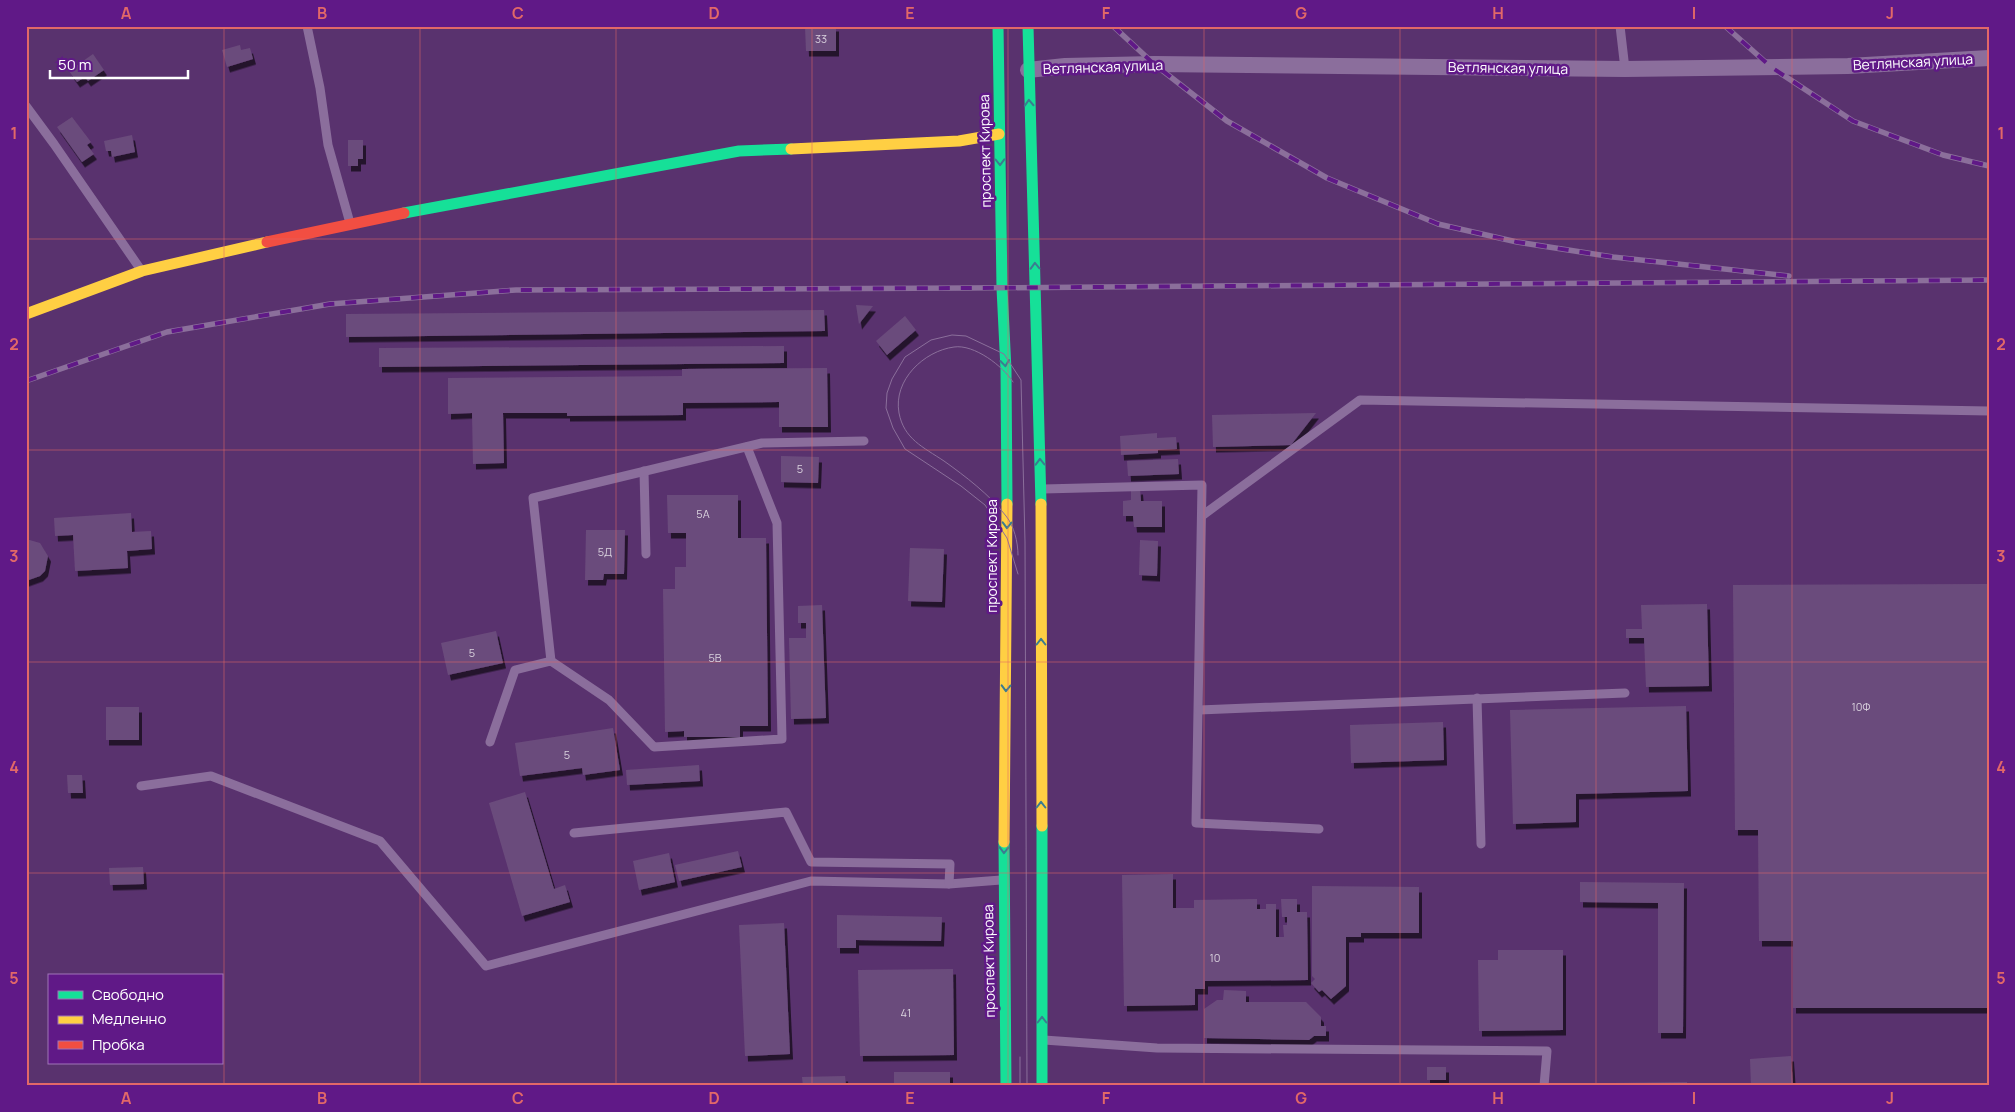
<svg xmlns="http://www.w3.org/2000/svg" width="2015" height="1112" viewBox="0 0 2015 1112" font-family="Manrope,sans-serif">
	<defs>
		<filter id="shadow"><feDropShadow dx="3" dy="5.5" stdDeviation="0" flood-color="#0009"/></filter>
	</defs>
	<rect width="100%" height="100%" fill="#59326e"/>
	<g fill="#6b4b7c" filter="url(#shadow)">
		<polygon points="805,26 836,26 836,51 806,51"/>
		<polygon points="240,45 241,50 250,48 253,59 227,67 222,50"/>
		<polygon points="93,54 104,70 88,81 85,77 77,82 69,71"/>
		<polygon points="72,117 91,142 87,145 94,154 82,162 57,127"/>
		<polygon points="132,135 135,152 112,157 111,151 106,151 104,141"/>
		<polygon points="348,140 363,140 363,159 358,159 358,166 348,166"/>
		<polygon points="856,305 873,306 859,324"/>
		<polygon points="824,310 825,331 346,337 346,314"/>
		<polygon points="905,316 916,330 887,355 876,341"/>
		<polygon points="784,346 784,363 379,367 379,348"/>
		<polygon points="827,368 828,427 779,427 779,402 683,403 683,415 567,416 567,413 503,413 504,463 473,464 472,413 448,414 448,378 682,376 682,369"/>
		<polygon points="1316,413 1291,445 1213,447 1212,415"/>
		<polygon points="1157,433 1157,438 1176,437 1177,449 1158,450 1158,453 1121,455 1120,436"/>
		<polygon points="781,456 819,457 818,483 781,482"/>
		<polygon points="1178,459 1179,474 1128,476 1127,461"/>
		<polygon points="1140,489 1141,501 1162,501 1162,527 1134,527 1133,516 1123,516 1123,501 1131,500 1131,490"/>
		<polygon points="667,495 738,495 738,538 766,538 768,726 740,726 740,737 684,737 684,731 665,732 663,589 675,589 675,567 686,567 686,533 668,533"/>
		<polygon points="131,513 132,532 151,531 152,549 127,551 128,568 75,571 73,535 55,536 54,518"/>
		<polygon points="586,530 625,530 624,574 604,574 603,580 585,580"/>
		<polygon points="26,539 40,543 48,556 45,571 40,576 26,581"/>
		<polygon points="1140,540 1158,541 1157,576 1139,575"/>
		<polygon points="910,548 944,549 942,602 908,601"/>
		<polygon points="1989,584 1989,1008 1793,1008 1793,941 1759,941 1758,830 1735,830 1733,585"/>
		<polygon points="1707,604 1709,686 1646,687 1644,638 1626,638 1626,629 1642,629 1641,605"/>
		<polygon points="822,605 826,718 791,719 789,638 806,638 806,623 798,623 798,606"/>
		<polygon points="496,631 503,663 448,675 441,643"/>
		<polygon points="1686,706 1688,791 1576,794 1576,822 1513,824 1510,710"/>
		<rect x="106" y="707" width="33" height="33"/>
		<polygon points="1443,722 1444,760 1351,763 1350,725"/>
		<polygon points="613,728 620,770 583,775 582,768 520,776 515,743"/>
		<polygon points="699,765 700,781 627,785 626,770"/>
		<polygon points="67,775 82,775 83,793 68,793"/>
		<polygon points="525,792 554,889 565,885 570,902 522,916 489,803"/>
		<polygon points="738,851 742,867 679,881 675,865"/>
		<polygon points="669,853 675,882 639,890 633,861"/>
		<polygon points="143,867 144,884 110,885 109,868"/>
		<polygon points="1173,874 1173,908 1194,908 1194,900 1257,899 1257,909 1266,909 1266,904 1276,904 1276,937 1284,937 1283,925 1287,925 1287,917 1282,917 1281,899 1297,899 1297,912 1307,912 1308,980 1205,981 1205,989 1195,989 1195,1005 1124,1006 1122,875"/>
		<polygon points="1580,882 1684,883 1683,1033 1658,1033 1658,903 1580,902"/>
		<polygon points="1312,886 1419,887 1419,933 1361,933 1361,937 1346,937 1346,986 1331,999 1322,990 1319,992 1311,983 1315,979 1312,976"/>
		<polygon points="837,915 942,917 941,941 856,940 856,948 837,948"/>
		<polygon points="784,923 790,1054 745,1056 739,925"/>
		<polygon points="1498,950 1563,950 1563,1030 1479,1031 1478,960 1498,960"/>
		<polygon points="953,969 954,1055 860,1056 858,970"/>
		<polygon points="1224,990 1246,991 1246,1002 1306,1002 1321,1017 1321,1026 1326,1026 1326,1036 1314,1036 1309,1040 1204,1038 1204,1009 1217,1000 1223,1000"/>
		<polygon points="1791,1056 1793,1086 1751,1086 1750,1059"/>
		<rect x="1427" y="1067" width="19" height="13"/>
		<rect x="894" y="1072" width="56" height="14"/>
		<polygon points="845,1076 846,1086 803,1086 802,1077"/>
		<polygon points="1687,1082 1687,1086 1613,1086 1613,1083"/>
	</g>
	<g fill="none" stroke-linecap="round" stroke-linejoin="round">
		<g stroke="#8b6e9c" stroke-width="9">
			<polyline points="307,26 320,88 328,145 350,223"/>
			<polyline points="1620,26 1625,69"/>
			<polyline points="26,106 54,144 141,270"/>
			<polyline points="644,471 646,554"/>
			<polyline points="1043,489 1202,485 1196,823 1319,829"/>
			<polyline points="1203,515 1360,400 1989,411"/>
			<polyline points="551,661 533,498 762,443 864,441"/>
			<polyline points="1477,698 1481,844"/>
			<polyline points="1199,710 1625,693"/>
			<polyline points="490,742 515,670 551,661 609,700 654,747 782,739 777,523 747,447"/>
			<polyline points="141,786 211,776 380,841 486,966 811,881 949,884 1001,880"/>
			<polyline points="574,833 786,812 811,862 950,864 949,884"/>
			<polyline points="1044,1040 1157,1048 1547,1051 1544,1086"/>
		</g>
		<polyline stroke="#8b6e9c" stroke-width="16" points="1028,70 1065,66 1154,64 1625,69 1848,66 1989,58"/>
		<g stroke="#16e098" stroke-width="11">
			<polyline points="998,26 1002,288 1006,370 1007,504"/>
			<polyline points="1028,26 1041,504"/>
			<polyline points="404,213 739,151 791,149"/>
			<polyline points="1042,826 1042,1086"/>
			<polyline points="1004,842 1006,1086"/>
		</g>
		<g stroke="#ffcf43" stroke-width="11">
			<polyline points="791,149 959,141 999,134"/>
			<polyline points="26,314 142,271 267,242"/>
			<polyline points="1041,504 1042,826"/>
			<polyline points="1004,842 1007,504"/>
		</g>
		<polyline stroke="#f24e42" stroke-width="11" points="267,242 404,213"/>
		<g stroke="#8b6f9b" stroke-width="1">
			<path d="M1013,382C1003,366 974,344 954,347C924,351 893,380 899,413C904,439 923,447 944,461C965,476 990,495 1006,516C1014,526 1018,542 1018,555"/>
			<polyline points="1018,574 1007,538 985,505 961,486 905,449 893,428 886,408 887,393 892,379 905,357 931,340 952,335 966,336 1004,354 1021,380 1025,542 1027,1086"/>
			<polyline points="1020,1057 1020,1086"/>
		</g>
		<defs>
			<g id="rail">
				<polyline points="1113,26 1154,64 1227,121 1327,178 1438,224 1517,242 1613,257 1789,276"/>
				<polyline points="1725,26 1771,67 1853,121 1943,155 1989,166"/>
				<polyline points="26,381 167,332 330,304 516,290 969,288 1989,280"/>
			</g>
		</defs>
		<use href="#rail" stroke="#8b6f9b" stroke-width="5.5"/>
		<use href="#rail" stroke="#601987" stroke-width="4" stroke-dasharray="11" stroke-linecap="butt"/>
	</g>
	<defs><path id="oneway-chevron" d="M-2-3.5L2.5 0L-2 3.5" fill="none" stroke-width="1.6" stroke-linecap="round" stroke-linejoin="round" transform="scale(1.25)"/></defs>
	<g stroke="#3b7c90">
		<use href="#oneway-chevron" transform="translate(1029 103) rotate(-93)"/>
		<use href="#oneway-chevron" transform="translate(1000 162) rotate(89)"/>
		<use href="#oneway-chevron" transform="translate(1035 266) rotate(-92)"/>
		<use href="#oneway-chevron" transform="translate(1005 363) rotate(84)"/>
		<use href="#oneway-chevron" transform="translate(1040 462) rotate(-91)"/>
		<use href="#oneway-chevron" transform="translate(1007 525) rotate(91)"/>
		<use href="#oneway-chevron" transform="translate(1041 642) rotate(-90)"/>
		<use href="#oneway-chevron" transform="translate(1006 688) rotate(91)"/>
		<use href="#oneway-chevron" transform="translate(1041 805) rotate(-90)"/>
		<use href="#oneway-chevron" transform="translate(1004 850) rotate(91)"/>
		<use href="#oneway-chevron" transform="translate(1042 1020) rotate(-90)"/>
	</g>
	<path fill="none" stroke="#e26868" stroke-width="1" stroke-opacity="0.55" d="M224,26V1086M420,26V1086M616,26V1086M812,26V1086M1008,26V1086M1204,26V1086M1400,26V1086M1596,26V1086M1792,26V1086M26,239H1989M26,450H1989M26,662H1989M26,873H1989"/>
	<g text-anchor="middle" stroke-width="5" stroke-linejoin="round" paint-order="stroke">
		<g font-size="11" fill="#dad2de">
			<text x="821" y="43">33</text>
			<text x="800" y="473">5</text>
			<text x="703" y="518">5А</text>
			<text x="605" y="556">5Д</text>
			<text x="472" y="657">5</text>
			<text x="715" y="662">5В</text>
			<text x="1861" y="711">10Ф</text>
			<text x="567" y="759">5</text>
			<text x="1215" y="962">10</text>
			<text x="906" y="1017">41</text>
		</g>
		<g font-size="14" fill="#fff" stroke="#601987">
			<text transform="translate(1913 62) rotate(-3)" y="5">Ветлянская улица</text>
			<text transform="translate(1103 67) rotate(-2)" y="5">Ветлянская улица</text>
			<text transform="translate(1508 68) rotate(1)" y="5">Ветлянская улица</text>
			<text transform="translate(985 151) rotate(-91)" y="5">проспект Кирова</text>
			<text transform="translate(992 556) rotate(-90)" y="5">проспект Кирова</text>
			<text transform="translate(989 961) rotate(-91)" y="5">проспект Кирова</text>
		</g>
	</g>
	<rect width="2015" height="1112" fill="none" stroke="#601987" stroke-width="55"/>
	<rect x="48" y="974" width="175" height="90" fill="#601987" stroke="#a075b7"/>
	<rect x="58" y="991" width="25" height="8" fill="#16e098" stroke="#a075b7"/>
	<text x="92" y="1000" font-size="15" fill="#ffffff">Свободно</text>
	<rect x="58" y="1016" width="25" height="8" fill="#ffcf43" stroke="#a075b7"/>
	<text x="92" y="1024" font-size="15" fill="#ffffff">Медленно</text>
	<rect x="58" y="1041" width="25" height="8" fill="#f24e42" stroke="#a075b7"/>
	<text x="92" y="1050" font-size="15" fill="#ffffff">Пробка</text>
	<path d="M50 70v8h138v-8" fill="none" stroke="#ffffff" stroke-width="2.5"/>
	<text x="58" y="70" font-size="15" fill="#ffffff" stroke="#601987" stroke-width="4" paint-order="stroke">50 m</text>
	<rect x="28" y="28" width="1960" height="1056" fill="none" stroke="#e26868" stroke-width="2"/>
	<g font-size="16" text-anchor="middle" font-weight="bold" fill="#e26868">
		<text x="126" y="19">A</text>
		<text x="322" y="19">B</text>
		<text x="518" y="19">C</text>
		<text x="714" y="19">D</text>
		<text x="910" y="19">E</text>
		<text x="1106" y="19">F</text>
		<text x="1301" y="19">G</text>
		<text x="1498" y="19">H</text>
		<text x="1694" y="19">I</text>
		<text x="1890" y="19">J</text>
		<text x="14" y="139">1</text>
		<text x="2001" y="139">1</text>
		<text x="14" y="350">2</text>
		<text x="2001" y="350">2</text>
		<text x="14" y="562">3</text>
		<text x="2001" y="562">3</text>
		<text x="14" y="773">4</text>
		<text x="2001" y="773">4</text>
		<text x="14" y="984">5</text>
		<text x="2001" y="984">5</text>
		<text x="126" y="1104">A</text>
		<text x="322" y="1104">B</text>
		<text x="518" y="1104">C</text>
		<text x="714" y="1104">D</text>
		<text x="910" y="1104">E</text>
		<text x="1106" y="1104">F</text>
		<text x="1301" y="1104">G</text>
		<text x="1498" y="1104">H</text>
		<text x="1694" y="1104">I</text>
		<text x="1890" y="1104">J</text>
	</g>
</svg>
